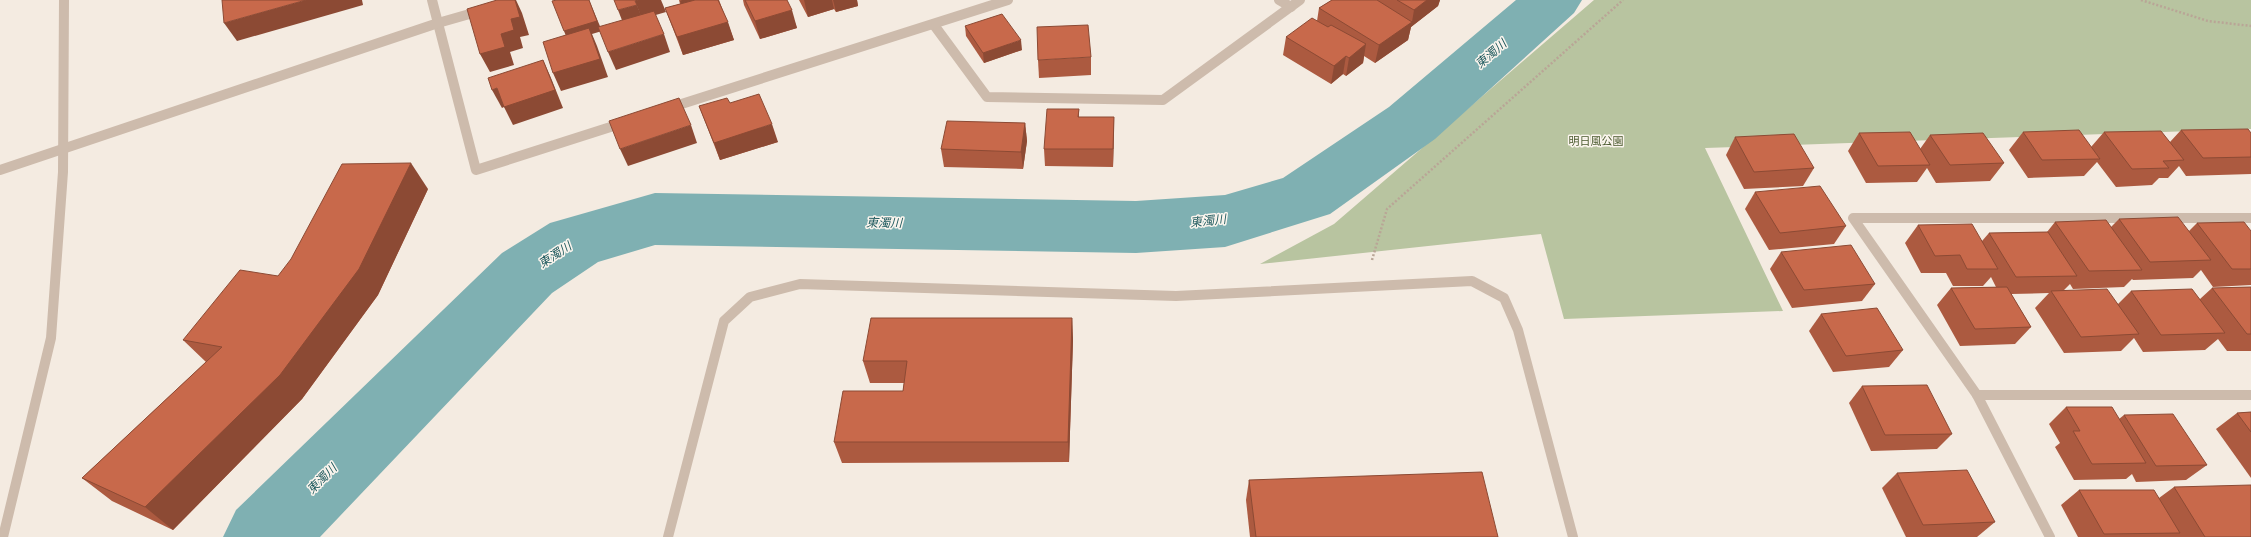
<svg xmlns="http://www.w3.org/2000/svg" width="2251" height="537" viewBox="0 0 2251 537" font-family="Overpass,'Noto Sans JP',sans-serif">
	<rect width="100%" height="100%" fill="#f4ebe1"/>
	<polygon fill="#b8c4a0" points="1594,0 2251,0 2251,129 1705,148 1783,311 1564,319 1541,234 1260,264 1334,224"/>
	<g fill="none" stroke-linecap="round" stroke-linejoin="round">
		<polygon fill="#7fb0b2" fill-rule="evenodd" points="1516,0 1582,0 1574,13 1435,139 1330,214 1225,247 1136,253 655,245 598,262 552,293 320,537 223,537 236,510 502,253 550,223 655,193 1136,201 1225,195 1283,178 1389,107"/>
		<g stroke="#b9a596" stroke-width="2.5" stroke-dasharray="2 2" stroke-linecap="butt">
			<polyline points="2141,0 2208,21 2251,26"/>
			<polyline points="1372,260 1387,209 1623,0"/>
		</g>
		<g stroke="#cdbbac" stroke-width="10">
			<polyline points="432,0 476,170 623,123"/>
			<polyline points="1279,0 1291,7"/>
			<polyline points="934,25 987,97 1163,100 1300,0"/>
			<polyline points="669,108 1008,0"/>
			<polyline points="0,170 438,23 480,11"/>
			<polyline points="1977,395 1853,218 2251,218"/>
			<polyline points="668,537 724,321 750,297 800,284 1176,296 1472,281 1504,298 1518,330 1573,537"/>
			<polyline points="2050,537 1977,395 2251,395"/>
		</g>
		<polyline stroke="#cdbbac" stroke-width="10" points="3,537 51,338 63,172 64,0"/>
	</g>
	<g fill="#ac5a40">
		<polygon points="679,0 719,0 734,40 683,55 665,8 680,4"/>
		<polygon points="743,0 787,0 797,28 760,39 744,5"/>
		<polygon points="799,0 857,0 858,6 836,12 834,9 808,17"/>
		<polygon points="1332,0 1440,0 1438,6 1411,27 1408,40 1375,63 1364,56 1363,63 1346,76 1343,74 1331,84 1283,55 1286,37 1317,21 1319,8"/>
		<polygon points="965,26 1022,50 984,63 966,36"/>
		<polygon points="1091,57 1091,75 1039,78 1038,60"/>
		<polygon points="730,103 778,142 720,160 699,106"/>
		<polygon points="1079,109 1079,117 1114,117 1113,167 1045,166 1044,149"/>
		<polygon points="1025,123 1027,141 1023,169 944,167 941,149"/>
		<polygon points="2181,130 2251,133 2251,174 2186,176 2179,166 2168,178 2159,178 2152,185 2116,187 2097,162 2084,176 2028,178 2009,150 2023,132 2091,147 2104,132 2170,142"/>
		<polygon points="1859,133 1920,149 1930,135 2004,163 1990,181 1936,183 1927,168 1917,182 1866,183 1848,151"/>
		<polygon points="1735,137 1814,168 1803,186 1744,189 1726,155"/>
		<polygon points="428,189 378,295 302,399 173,530 112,501 82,478 206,362 183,340 278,276"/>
		<polygon points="1755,192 1846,226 1834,244 1769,250 1745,209"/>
		<polygon points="2119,219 2189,231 2197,223 2251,231 2251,285 2213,287 2201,270 2193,278 2133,280 2132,279 2124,287 2073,289 2070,284 2063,291 2118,304 2131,291 2200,299 2212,288 2251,287 2251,351 2227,351 2218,339 2205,350 2143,352 2134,338 2121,351 2064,353 2035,308 2049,293 2011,294 2031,327 2015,344 1960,346 1937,305 1951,288 1996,287 1991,277 1983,286 1953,286 1946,273 1921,273 1905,243 1918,225 1982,241 1989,233 2047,232 2055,222 2111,227"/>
		<polygon points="1781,252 1875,284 1862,301 1792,308 1770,269"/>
		<polygon points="1821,314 1903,350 1889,367 1833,372 1809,331"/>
		<polygon points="1072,318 1073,340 1069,462 842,463 834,442 903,391 904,383 870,383 863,361"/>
		<polygon points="1862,386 1952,434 1937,449 1871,451 1849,403"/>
		<polygon points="2066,407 2119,419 2124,415 2207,465 2186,480 2136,482 2132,474 2126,479 2074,480 2055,447 2060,443 2049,424"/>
		<polygon points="2251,412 2251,478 2216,429 2237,413"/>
		<polygon points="1897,473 1995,522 1977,537 1906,537 1882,488"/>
		<polygon points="1249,480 1498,537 1250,537 1246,500"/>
		<polygon points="2174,487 2251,537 2078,537 2061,505 2079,490 2159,498"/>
	</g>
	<g fill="#8c4a34">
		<polygon points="306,0 362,0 363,5 237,41 224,23"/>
		<polygon points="515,0 516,0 522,13 529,35 520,37 523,48 510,52 514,65 490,72 480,54 501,34 511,19"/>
		<polygon points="589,0 602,31 592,34 597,46 608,77 561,91 553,73 568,41 564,31"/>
		<polygon points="638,0 661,0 666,12 642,19 635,1"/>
		<polygon points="682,0 719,0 683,11 680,1"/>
		<polygon points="804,0 832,0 834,9 808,17"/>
		<polygon points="833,0 857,0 858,6 836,12"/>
		<polygon points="1427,0 1440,0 1438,6 1411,27 1408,40 1375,63 1379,45 1412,22 1414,10"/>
		<polygon points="637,5 644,23 625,28 618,10"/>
		<polygon points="792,10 797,28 760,39 755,21"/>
		<polygon points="728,22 734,40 683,55 677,37"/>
		<polygon points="664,34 670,52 616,70 608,52"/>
		<polygon points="1021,40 1022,50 984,63 983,53"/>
		<polygon points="1366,44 1363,63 1346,76 1349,58"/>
		<polygon points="1346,56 1343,74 1331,84 1334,66"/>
		<polygon points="543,60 551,78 563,108 513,125 504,107"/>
		<polygon points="497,88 506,106 502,108 492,90"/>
		<polygon points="1114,117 1114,135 1113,167 1113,149"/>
		<polygon points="1025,123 1027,141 1023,169 1021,152"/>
		<polygon points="772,124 778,142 720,160 714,143"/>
		<polygon points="691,125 697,143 628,166 620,149"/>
		<polygon points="411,163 428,189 378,295 302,399 173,530 145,507"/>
		<polygon points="1072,318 1073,340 1069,462 1068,442"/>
	</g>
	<g fill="#c8694b" stroke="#8c4a34">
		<polygon points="222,0 306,0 224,23"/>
		<polygon points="497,0 515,0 520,17 511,19 514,30 501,34 505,47 480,54 467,9"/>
		<polygon points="557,0 589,0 597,21 564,31 552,1"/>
		<polygon points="614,0 638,0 635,1 637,5 618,10"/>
		<polygon points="695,0 718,0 728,22 677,37 665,8"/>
		<polygon points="745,0 787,0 792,10 755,21"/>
		<polygon points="1332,0 1377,0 1412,22 1379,45 1319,8"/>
		<polygon points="1397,0 1427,0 1414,10"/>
		<polygon points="654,11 664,34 608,52 598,27"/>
		<polygon points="1002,14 1021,40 983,53 965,26"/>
		<polygon points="1312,18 1328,27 1331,25 1366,44 1349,58 1346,56 1334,66 1286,37"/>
		<polygon points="1088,25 1091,57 1038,60 1037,27"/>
		<polygon points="589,28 600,59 553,73 543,42"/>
		<polygon points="543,60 555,90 504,107 497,88 492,90 488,78"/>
		<polygon points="759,94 772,124 714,143 699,106 727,98 730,103"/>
		<polygon points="679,98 691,125 620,149 609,121"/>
		<polygon points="1047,109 1079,109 1078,117 1114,117 1113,149 1044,149"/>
		<polygon points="947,121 1025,123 1021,152 941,149"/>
		<polygon points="2248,129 2251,133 2251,157 2203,158 2181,130"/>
		<polygon points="2079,130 2100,159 2042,160 2023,132"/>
		<polygon points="2161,131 2184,160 2163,161 2169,168 2132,169 2104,132"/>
		<polygon points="1910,132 1930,165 1878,166 1859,133"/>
		<polygon points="1983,133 2004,163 1950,165 1930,135"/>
		<polygon points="1794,134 1814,168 1754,172 1735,137"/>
		<polygon points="411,163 359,269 280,375 145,507 82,478 222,347 183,340 240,270 278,276 291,259 342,164"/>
		<polygon points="1820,186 1846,226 1780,233 1755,192"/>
		<polygon points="2178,217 2211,260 2150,262 2119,219"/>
		<polygon points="2106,220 2142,270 2089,271 2055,222"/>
		<polygon points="2244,222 2251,231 2251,269 2232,269 2197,223"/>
		<polygon points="1972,224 1998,269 1967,269 1960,255 1935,256 1918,225"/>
		<polygon points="2048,232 2077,276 2016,277 1989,233"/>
		<polygon points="1851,245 1875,284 1804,290 1781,252"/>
		<polygon points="2007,287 2031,327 1975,329 1951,288"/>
		<polygon points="2251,287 2251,334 2247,334 2212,288"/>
		<polygon points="2107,289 2139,334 2081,337 2051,291"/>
		<polygon points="2192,289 2225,333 2161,335 2131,291"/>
		<polygon points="1877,308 1903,350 1846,356 1821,314"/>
		<polygon points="871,318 1072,318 1068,442 834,442 843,391 903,391 907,361 863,361"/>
		<polygon points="1927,385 1952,434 1885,435 1862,386"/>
		<polygon points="2066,407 2112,407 2146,463 2092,464 2073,431 2080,431"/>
		<polygon points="2251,412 2251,432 2237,413"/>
		<polygon points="2173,414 2207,465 2156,466 2124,415"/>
		<polygon points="1967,470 1995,522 1923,525 1897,473"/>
		<polygon points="1482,472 1498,537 1256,537 1249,480"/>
		<polygon points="2251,485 2251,537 2205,537 2174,487"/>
		<polygon points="2079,490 2154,490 2180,533 2104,534"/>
	</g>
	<g text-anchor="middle" stroke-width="3" stroke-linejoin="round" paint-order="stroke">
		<g font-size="11" fill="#4a5a2e" stroke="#fbf5ee">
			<text x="1596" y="145">明日風公園</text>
		</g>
		<g font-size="12" font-style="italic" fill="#1f5a5e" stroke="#fbf5ee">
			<text transform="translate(1491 54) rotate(-41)" y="4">東濁川</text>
			<text transform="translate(1208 221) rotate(-6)" y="4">東濁川</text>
			<text transform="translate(884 223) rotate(1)" y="4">東濁川</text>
			<text transform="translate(555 255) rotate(-33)" y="4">東濁川</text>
			<text transform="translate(322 479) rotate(-45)" y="4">東濁川</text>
		</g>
	</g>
</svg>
